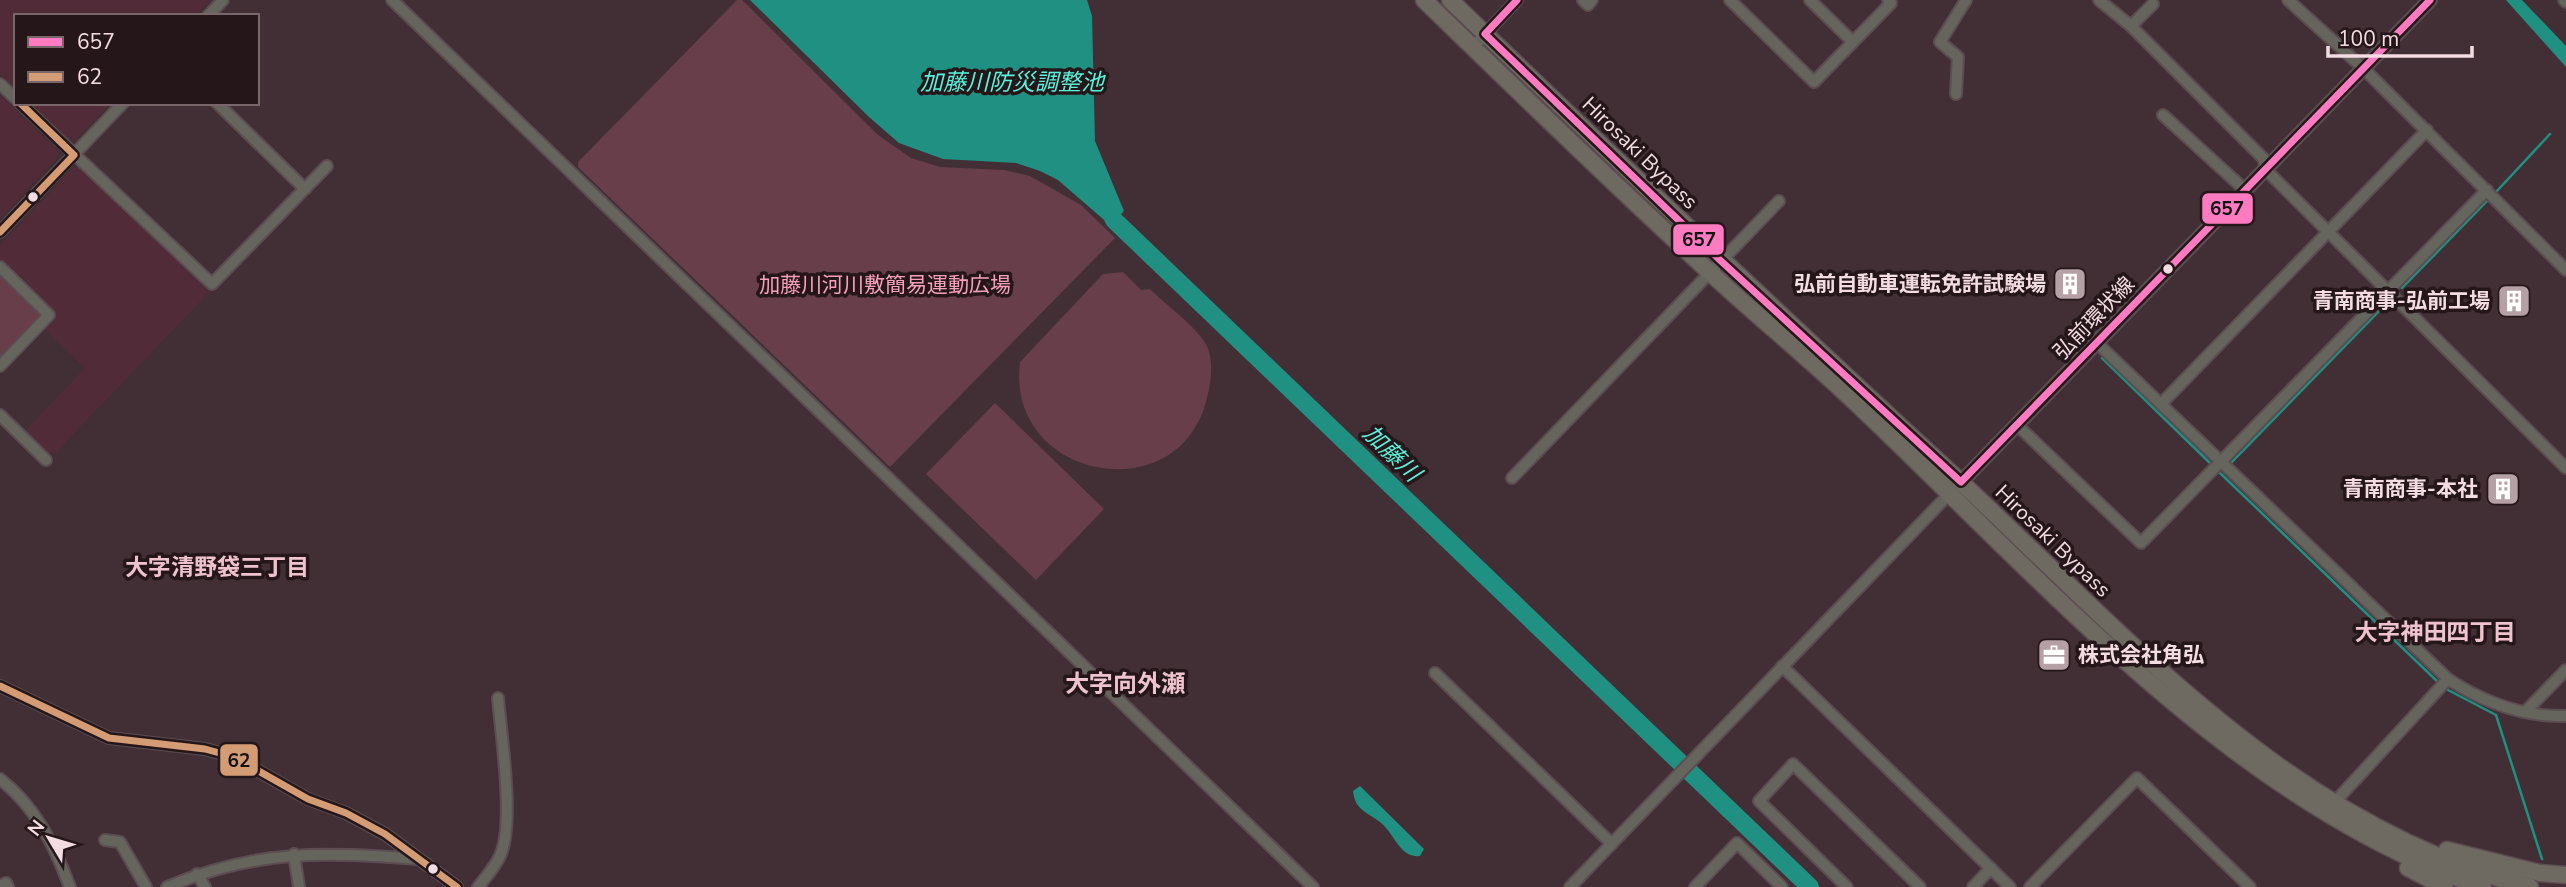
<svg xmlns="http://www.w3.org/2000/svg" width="2566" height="887" viewBox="0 0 2566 887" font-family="'Nunito Sans','Noto Sans JP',sans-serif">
	<rect width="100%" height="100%" fill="#412f35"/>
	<g fill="#512c38">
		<polygon points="0,0 210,0 195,16 16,16 16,89 0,74"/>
		<polygon points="0,96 58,151 57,158 0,218"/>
		<polygon points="31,103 111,103 76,139 69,140"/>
		<polygon points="74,167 82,167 211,290 55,453 46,454 23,433 85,368 43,327 56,313 0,260 0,245"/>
	</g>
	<g fill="#673e4a">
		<polygon points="737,0 742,0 878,135 911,158 940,167 1004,170 1030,176 1081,205 1115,238 890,467 578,167 578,162"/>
		<path d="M1123,272L1141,290L1150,289C1164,303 1199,329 1207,346C1214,362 1211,382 1207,398C1180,513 1005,480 1020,362L1103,274Z"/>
		<polygon points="0,274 39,312 40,318 0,360"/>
		<polygon points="995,403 1104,509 1036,580 926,474"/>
	</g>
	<g fill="#1f9081">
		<polygon points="750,0 1087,0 1092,16 1095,141 1124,211 1110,225 1058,180 1040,171 1016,163 943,159 899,143 869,117"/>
		<polygon points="2506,0 2522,0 2566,46 2566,67"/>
		<path d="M1360,786L1424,849L1420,856C1402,858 1396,839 1386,828C1374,813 1355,814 1353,791Z"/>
	</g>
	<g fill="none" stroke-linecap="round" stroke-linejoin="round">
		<g stroke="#1f9081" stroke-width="2.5">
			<polyline points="2496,192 2550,134"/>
			<polyline points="2402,288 2488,200"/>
			<polyline points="2102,358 2210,463"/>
			<polyline points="2232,462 2384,306"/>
			<polyline points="2220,473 2438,682"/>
			<polyline points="2448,690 2496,715 2542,859"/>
		</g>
		<polyline stroke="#1f9081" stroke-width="18" points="1104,199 1114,220 1810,887"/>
		<defs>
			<g id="minor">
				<polyline points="392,0 1313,887"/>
				<polyline points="1583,0 1588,5 1592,0"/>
				<polyline points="1730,0 1814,82 1891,3 1888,0"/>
				<polyline points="1810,0 1853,42"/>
				<polyline points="2099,0 2131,26 2264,159 2265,169 2566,468"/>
				<polyline points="2288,0 2363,68 2566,270"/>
				<polyline points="2564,0 2566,2"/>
				<polyline points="208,16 223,0"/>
				<polyline points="2131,26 2153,4"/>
				<polyline points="1473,47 1517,0"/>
				<polyline points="0,84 16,99"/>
				<polyline points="1956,94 1958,57 1940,42 1966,0"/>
				<polyline points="20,103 212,284 327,166"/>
				<polyline points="217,103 305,189"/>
				<polyline points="2163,115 2245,190"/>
				<polyline points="0,232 123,103"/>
				<polyline points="0,267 49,315 0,366"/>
				<path d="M2097,343L2448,679C2483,702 2524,717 2566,716"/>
				<polyline points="2161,404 2427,130"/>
				<polyline points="0,415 46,460"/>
				<polyline points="2017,425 2141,543 2487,190"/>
				<polyline points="1512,478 1779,201"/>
				<polyline points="1782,666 2010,887"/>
				<polyline points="1435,673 1612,844"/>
				<polyline points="0,686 109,738 205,749 234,757 308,799 346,813 385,834 457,887"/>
				<polyline points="2525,712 2566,670"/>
				<path d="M0,779C36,807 54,845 70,887"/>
				<polyline points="2333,804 2448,679"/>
				<polyline points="105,840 120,842 146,887"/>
				<polyline points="294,854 299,887"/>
				<polyline points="197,874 205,887"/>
				<polyline points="0,886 6,883 8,887"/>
				<path d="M167,887C256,849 325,852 418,859"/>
				<path d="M478,887C486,877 495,867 500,856C515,824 501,735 498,698"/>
				<polyline points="1570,887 1952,491"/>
				<polyline points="1695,887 1737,843 1782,887"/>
				<polyline points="1847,887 1759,801 1793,764 1920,887"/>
				<polyline points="1973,887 1991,868"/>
				<polyline points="2030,887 2137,778 2250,887"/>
			</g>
			<polyline id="major" points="1961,482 2430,0"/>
			<g id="highway">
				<path d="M1424,0C1516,89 1608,179 1702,265C1753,313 1808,357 1858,405C2042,579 2238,805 2483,887"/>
				<path d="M1450,0C1615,159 1781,316 1950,472C2124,633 2290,827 2530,887"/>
				<polyline points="2447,850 2540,873 2566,875"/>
				<polyline points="2408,868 2445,887"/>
			</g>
		</defs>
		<use href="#minor" stroke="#5c4d52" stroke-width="14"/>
		<use href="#major" stroke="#5c4d52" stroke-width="16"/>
		<use href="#highway" stroke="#5c4d52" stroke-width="19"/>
		<use href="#minor" stroke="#66655d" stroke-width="10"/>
		<use href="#major" stroke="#706e64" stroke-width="12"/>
		<use href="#highway" stroke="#6e6a61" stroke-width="16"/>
		<defs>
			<polyline id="bus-1" points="1517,0 1485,34 1721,261 1961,482 2430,0"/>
			<g id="bus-2">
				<polyline points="0,232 74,155 20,103"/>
				<polyline points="0,686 109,738 205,749 234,757 308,799 346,813 385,834 457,887"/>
			</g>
		</defs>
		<use href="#bus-1" stroke="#25161a" stroke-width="12"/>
		<use href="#bus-2" stroke="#25161a" stroke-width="12"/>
		<use href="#bus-1" stroke="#fe7ac1" stroke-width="7"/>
		<use href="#bus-2" stroke="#d39c74" stroke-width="7"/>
	</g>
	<defs>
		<symbol id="building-square" viewBox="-11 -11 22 22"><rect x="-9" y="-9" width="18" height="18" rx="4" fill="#b5a0a5" stroke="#25161a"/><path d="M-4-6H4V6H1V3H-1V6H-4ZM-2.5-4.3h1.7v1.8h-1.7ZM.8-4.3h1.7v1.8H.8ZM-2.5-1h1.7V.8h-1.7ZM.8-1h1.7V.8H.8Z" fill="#fff"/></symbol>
		<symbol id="office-square" viewBox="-11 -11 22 22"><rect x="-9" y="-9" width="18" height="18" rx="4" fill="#b5a0a5" stroke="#25161a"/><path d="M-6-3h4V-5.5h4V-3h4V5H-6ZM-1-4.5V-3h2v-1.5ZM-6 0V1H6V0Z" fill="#fff"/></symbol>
	</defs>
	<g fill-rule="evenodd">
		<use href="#building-square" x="2051" y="265" width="38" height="38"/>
		<use href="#building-square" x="2495" y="282" width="38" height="38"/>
		<use href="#building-square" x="2484" y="470" width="38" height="38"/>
		<use href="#office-square" x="2035" y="636" width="38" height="38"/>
	</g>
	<g fill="#f4dde2" stroke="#25161a" stroke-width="2.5">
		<circle cx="33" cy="197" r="6"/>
		<circle cx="2168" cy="269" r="6"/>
		<circle cx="433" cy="869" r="6"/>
	</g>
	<g text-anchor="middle" stroke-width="7" stroke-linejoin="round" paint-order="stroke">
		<g font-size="21" fill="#f4dde2" stroke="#25161a">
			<text transform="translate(1640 153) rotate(44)" y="7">Hirosaki Bypass</text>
			<text transform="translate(2094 318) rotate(-46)" y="7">弘前環状線</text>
			<text transform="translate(2053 541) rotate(44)" y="7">Hirosaki Bypass</text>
		</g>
		<g font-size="21" font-weight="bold" fill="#f4dde2" stroke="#25161a" text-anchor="end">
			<text x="2046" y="291">弘前自動車運転免許試験場</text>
			<text x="2490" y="308">青南商事-弘前工場</text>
			<text x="2478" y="496">青南商事-本社</text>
			<text x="2078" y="662" text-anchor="start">株式会社角弘</text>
		</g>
		<g font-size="21" fill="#f8a0ba" stroke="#25161a">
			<text x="885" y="292">加藤川河川敷簡易運動広場</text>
		</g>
		<g font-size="23" font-style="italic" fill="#56f4dc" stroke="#25161a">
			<text x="1012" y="90">加藤川防災調整池</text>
			<text transform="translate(1392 453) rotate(44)" y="8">加藤川</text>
		</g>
		<g font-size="23" font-weight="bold" fill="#efc3ce" stroke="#25161a">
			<text x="217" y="575">大字清野袋三丁目</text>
			<text x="2435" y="640">大字神田四丁目</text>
		</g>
		<g font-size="24" font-weight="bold" fill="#efc3ce" stroke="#25161a">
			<text x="1125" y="692">大字向外瀬</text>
		</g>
	</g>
	<g stroke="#25161a" stroke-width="2.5">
		<rect x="2201" y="192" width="53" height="33" rx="7" fill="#fe7ac1"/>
		<rect x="1672" y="223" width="53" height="33" rx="7" fill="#fe7ac1"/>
		<rect x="219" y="743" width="40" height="34" rx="7" fill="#d39c74"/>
	</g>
	<g font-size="19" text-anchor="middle" font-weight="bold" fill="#111">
		<text x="2227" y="215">657</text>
		<text x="1699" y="246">657</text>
		<text x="239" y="767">62</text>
	</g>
	<rect x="14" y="14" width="245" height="91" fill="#25161a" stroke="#78666a" stroke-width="2"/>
	<rect x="28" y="37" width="35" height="10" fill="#fe7ac1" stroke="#78666a" stroke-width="2"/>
	<text x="77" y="49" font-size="21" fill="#f4dde2">657</text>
	<rect x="28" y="72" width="35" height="10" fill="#d39c74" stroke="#78666a" stroke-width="2"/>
	<text x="77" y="84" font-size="21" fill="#f4dde2">62</text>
	<g transform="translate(49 838) rotate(308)" stroke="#25161a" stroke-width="5" paint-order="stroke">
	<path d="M0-5L12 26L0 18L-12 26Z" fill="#f4dde2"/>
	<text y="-10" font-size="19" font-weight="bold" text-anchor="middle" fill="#f4dde2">N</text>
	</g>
	<path d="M2328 46v10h144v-10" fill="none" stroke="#f4dde2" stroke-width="3.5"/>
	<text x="2338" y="46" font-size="21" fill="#f4dde2" stroke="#25161a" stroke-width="5" paint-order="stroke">100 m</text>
</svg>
